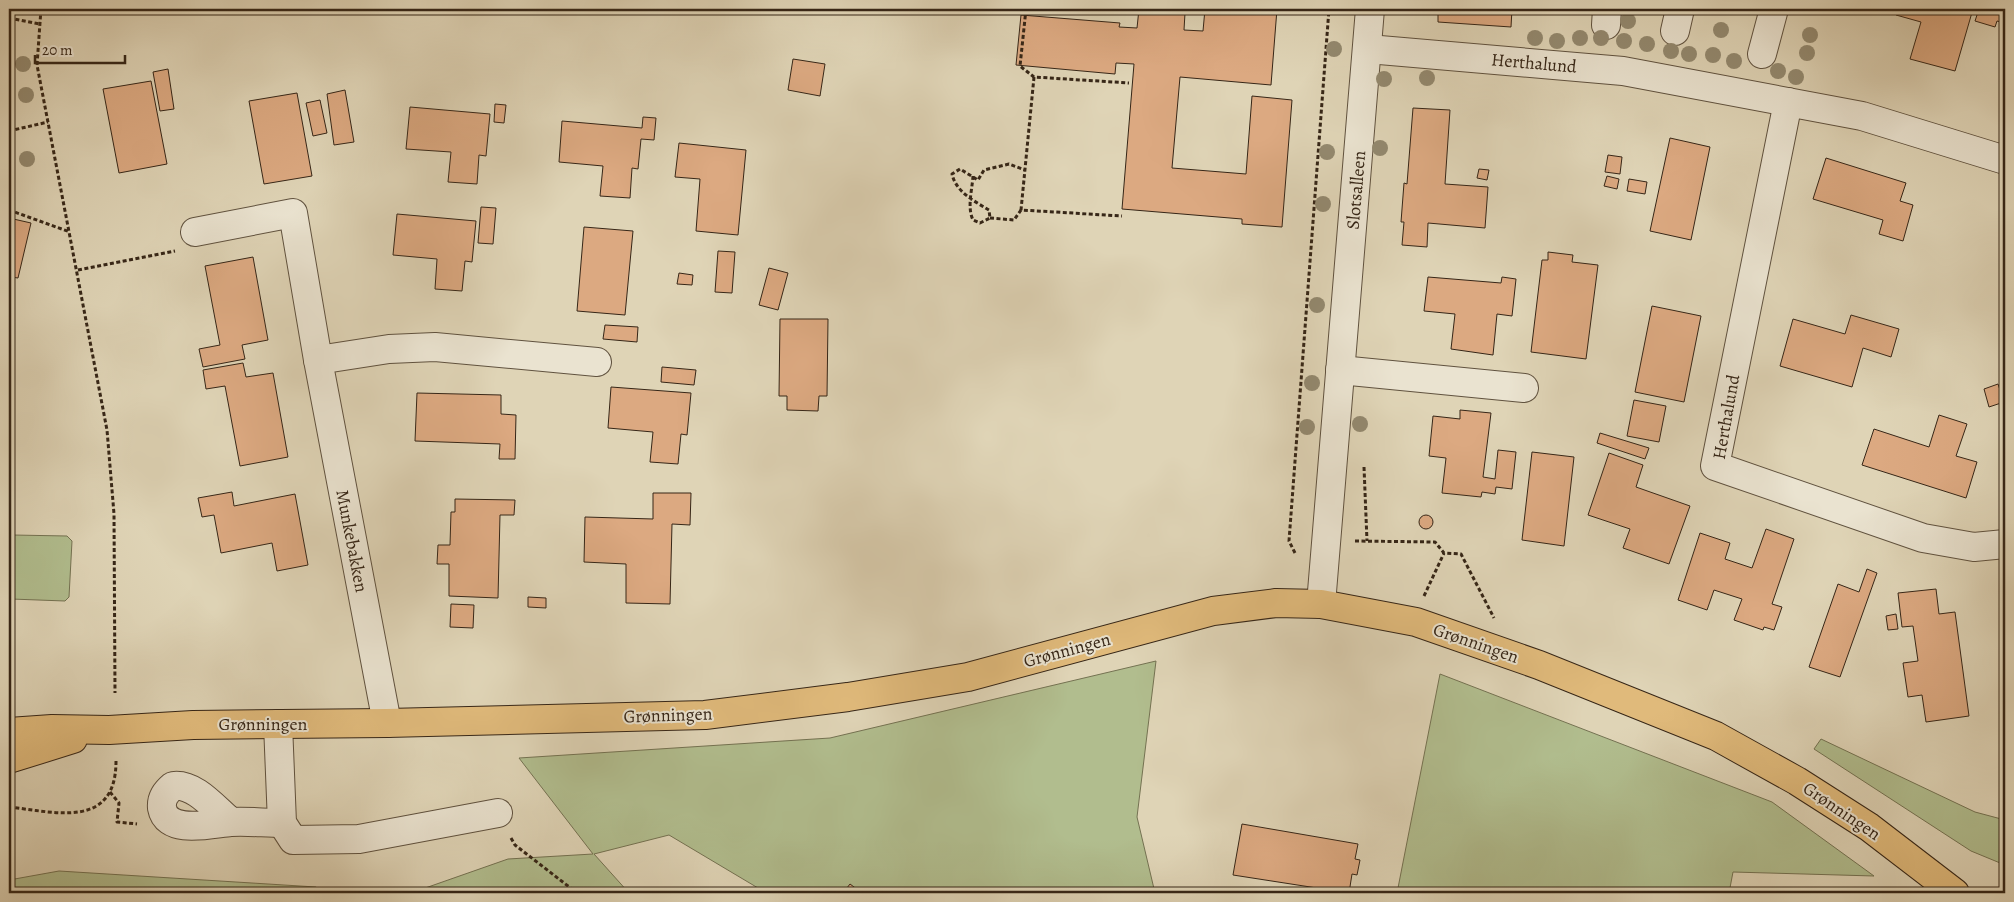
<svg xmlns="http://www.w3.org/2000/svg" width="2014" height="902" viewBox="0 0 2014 902" font-family="Alegreya,serif">
	<rect width="100%" height="100%" fill="#dfd4b6"/>
	<filter id="stains"><feTurbulence type="fractalNoise" baseFrequency=".004" numOctaves="4"/><feColorMatrix values="0 0 0 0 .2 0 0 0 0 .09 0 0 0 0 .02 0 0 0 .5 -.17"/></filter>
	<radialGradient id="worn" r=".72"><stop offset=".6" stop-color="#630" stop-opacity="0"/><stop offset="1" stop-color="#630" stop-opacity=".3"/></radialGradient>
	<g fill="#b1bd8e" stroke="#747252">
		<polygon points="13,535 67,536 72,541 69,597 65,601 11,599 9,597 9,539"/>
		<polygon points="1156,661 1137,817 1155,893 846,893 842,889 758,888 669,835 594,854 629,893 411,893 508,859 593,854 519,758 830,738"/>
		<polygon points="1440,674 1772,802 1874,876 1733,872 1729,893 1397,893"/>
		<polygon points="1821,739 1975,812 2005,820 2005,865 1971,851 1814,749"/>
		<polygon points="59,871 316,887 323,893 9,893 9,880"/>
	</g>
	<g fill="#dca981" stroke="#362617">
		<polygon points="1139,9 1185,13 1184,30 1203,31 1205,9 1277,9 1271,85 1180,77 1172,168 1246,174 1252,96 1292,100 1282,227 1242,224 1242,219 1122,209 1134,64 1116,63 1115,74 1016,65 1021,15 1120,23 1119,27 1137,28"/>
		<polygon points="1438,9 1512,9 1511,27 1438,22"/>
		<polygon points="1898,9 1973,9 1955,71 1910,59 1921,22 1896,15"/>
		<polygon points="1979,9 2005,9 2004,23 1997,21 1995,27 1975,21"/>
		<polygon points="793,59 825,64 820,96 788,90"/>
		<polygon points="168,69 174,109 160,111 153,72"/>
		<polygon points="151,81 167,164 119,173 103,89"/>
		<polygon points="345,90 354,142 334,145 327,94"/>
		<polygon points="297,93 312,176 264,184 249,101"/>
		<polygon points="320,100 327,133 313,136 306,103"/>
		<polygon points="495,104 506,105 504,123 494,122"/>
		<polygon points="410,107 490,114 486,156 479,155 477,184 448,182 451,152 406,149"/>
		<polygon points="1413,108 1450,110 1445,184 1488,187 1485,228 1428,223 1427,247 1402,245 1404,222 1401,222 1404,183 1407,184"/>
		<polygon points="643,117 656,118 654,140 641,139 638,169 632,168 630,198 600,196 603,166 559,162 562,121 642,128"/>
		<polygon points="1670,138 1710,147 1691,240 1650,231"/>
		<polygon points="679,143 746,150 738,235 696,231 700,179 675,177"/>
		<polygon points="1608,155 1622,157 1620,174 1605,172"/>
		<polygon points="1826,158 1906,183 1900,201 1913,205 1903,241 1879,234 1883,220 1813,199"/>
		<polygon points="1479,169 1489,170 1487,180 1477,178"/>
		<polygon points="1607,176 1619,179 1617,189 1604,186"/>
		<polygon points="1629,179 1647,182 1645,194 1627,191"/>
		<polygon points="481,207 496,208 493,244 478,243"/>
		<polygon points="397,214 476,221 472,262 465,261 462,291 435,289 437,259 393,255"/>
		<polygon points="9,218 31,223 18,278 11,277 9,289"/>
		<polygon points="584,227 633,231 625,315 577,311"/>
		<polygon points="718,251 735,252 732,293 715,292"/>
		<polygon points="1548,252 1573,255 1572,262 1598,265 1586,359 1531,352 1542,260 1548,260"/>
		<polygon points="253,257 268,340 242,345 245,359 203,367 199,349 220,345 205,266"/>
		<polygon points="769,268 788,273 778,310 759,305"/>
		<polygon points="679,273 693,275 692,285 677,284"/>
		<polygon points="1428,277 1501,283 1502,277 1516,279 1512,316 1497,314 1493,355 1451,349 1455,314 1424,311"/>
		<polygon points="1652,306 1701,316 1684,402 1635,392"/>
		<polygon points="1851,315 1899,329 1891,357 1863,348 1852,387 1780,366 1793,319 1845,334"/>
		<polygon points="780,319 828,319 827,396 819,396 818,411 787,410 787,396 779,396"/>
		<polygon points="605,325 638,327 637,342 603,339"/>
		<polygon points="243,363 246,377 273,373 288,457 240,466 225,386 206,389 203,370"/>
		<polygon points="662,367 696,370 694,385 661,382"/>
		<polygon points="1998,384 2004,402 1989,407 1984,389"/>
		<polygon points="611,387 691,393 687,435 681,434 678,464 650,462 653,432 608,428"/>
		<polygon points="417,393 501,395 501,414 516,415 515,459 499,459 500,444 415,441"/>
		<polygon points="1634,400 1666,406 1659,442 1627,436"/>
		<polygon points="1460,410 1491,413 1483,477 1495,479 1498,450 1516,452 1512,489 1496,487 1495,494 1482,492 1481,497 1442,493 1446,458 1429,456 1433,416 1460,419"/>
		<polygon points="1939,415 1967,424 1956,456 1977,462 1966,498 1862,465 1874,429 1929,447"/>
		<polygon points="1600,433 1649,448 1645,459 1597,443"/>
		<polygon points="1532,452 1574,457 1564,546 1522,540"/>
		<polygon points="1609,453 1643,465 1636,487 1690,506 1669,564 1623,548 1630,529 1588,515"/>
		<polygon points="232,492 234,506 295,494 308,565 277,571 272,543 221,553 214,515 202,517 198,498"/>
		<polygon points="653,493 691,493 690,525 672,524 670,604 626,603 626,564 584,562 585,517 653,519"/>
		<polygon points="455,499 515,500 514,515 500,515 498,598 449,596 449,564 437,564 438,545 450,545 451,512 455,512"/>
		<circle cx="1426" cy="522" r="7"/>
		<polygon points="1766,529 1794,539 1772,604 1782,607 1774,630 1764,627 1763,630 1734,620 1742,599 1714,590 1707,610 1678,600 1700,533 1730,543 1725,559 1752,568"/>
		<polygon points="1867,569 1877,573 1840,677 1809,667 1838,584 1859,592"/>
		<polygon points="1936,589 1939,614 1955,612 1969,716 1926,722 1922,695 1908,697 1903,663 1918,661 1913,626 1902,627 1898,593"/>
		<polygon points="528,597 546,598 546,608 528,607"/>
		<polygon points="451,604 474,605 473,628 450,627"/>
		<polygon points="1896,614 1898,629 1888,630 1886,616"/>
		<polygon points="1242,824 1358,844 1355,859 1360,860 1357,875 1352,874 1349,893 1233,875"/>
		<polygon points="850,884 862,893 843,893"/>
	</g>
	<g fill="none" stroke-linecap="round" stroke-linejoin="round">
		<defs>
			<g id="minor">
				<polyline points="1606,25 1607,9"/>
				<polyline points="1675,31 1680,9"/>
				<polyline points="1368,49 1623,71 1862,116 2005,160"/>
				<polyline points="1762,54 1774,9"/>
				<polyline points="1788,102 1715,466 1923,538 1974,547 2005,544"/>
				<polyline points="195,232 293,213 318,360 387,723"/>
				<polyline points="318,360 389,349 435,347 597,362"/>
				<polyline points="1340,370 1524,388"/>
				<polyline points="1321,604 1370,9"/>
				<polyline points="278,724 282,823 293,840 359,839 498,813"/>
				<path d="M231,822C215,809 195,783 173,786C166,792 161,798 162,808C167,836 214,823 231,822C248,821 265,823 282,823"/>
			</g>
			<g id="major">
				<polyline points="9,732 52,729 109,730 193,725 387,723 705,715 848,697 968,677 1213,611 1276,603 1321,604 1416,622 1539,665 1716,736 1797,781 1869,827 1955,893"/>
				<polyline points="9,759 73,739"/>
			</g>
		</defs>
		<use href="#minor" stroke="#60523f" stroke-width="30"/>
		<use href="#major" stroke="#362617" stroke-width="30"/>
		<g stroke="#362617" stroke-width="3" stroke-dasharray="4 2.5" stroke-linecap="butt">
			<polyline points="41,9 37,65 107,430 114,514 115,693"/>
			<polyline points="1026,9 1020,66 1034,77 1129,83"/>
			<polyline points="9,18 40,24"/>
			<polyline points="1034,77 1021,210 1122,216"/>
			<polyline points="9,131 48,122"/>
			<path d="M973,176C972,191 967,207 973,220L980,223L990,218L989,210C974,201 956,192 952,174L960,169L978,180L984,170L1009,164L1025,170"/>
			<polyline points="9,210 70,232"/>
			<polyline points="990,218 1014,220 1021,210"/>
			<polyline points="78,270 175,251"/>
			<polyline points="1364,467 1367,541"/>
			<polyline points="1355,541 1435,542 1444,553 1461,554 1494,618"/>
			<polyline points="1295,553 1289,541 1329,9"/>
			<polyline points="1424,596 1444,553"/>
			<polyline points="110,792 119,803 117,822 137,824"/>
			<path d="M9,807C55,812 116,830 116,761"/>
			<polyline points="511,838 515,845 577,893"/>
		</g>
		<use href="#minor" stroke="#eae3d0" stroke-width="28"/>
		<use href="#major" stroke="#e0ba7b" stroke-width="28"/>
	</g>
	<g fill="#93896f">
		<circle cx="1628" cy="21" r="8"/>
		<circle cx="1721" cy="30" r="8"/>
		<circle cx="1810" cy="35" r="8"/>
		<circle cx="1535" cy="38" r="8"/>
		<circle cx="1580" cy="38" r="8"/>
		<circle cx="1601" cy="38" r="8"/>
		<circle cx="1557" cy="41" r="8"/>
		<circle cx="1624" cy="41" r="8"/>
		<circle cx="1647" cy="44" r="8"/>
		<circle cx="1334" cy="49" r="8"/>
		<circle cx="1671" cy="51" r="8"/>
		<circle cx="1807" cy="53" r="8"/>
		<circle cx="1689" cy="54" r="8"/>
		<circle cx="1713" cy="55" r="8"/>
		<circle cx="1734" cy="61" r="8"/>
		<circle cx="23" cy="64" r="8"/>
		<circle cx="1778" cy="71" r="8"/>
		<circle cx="1796" cy="77" r="8"/>
		<circle cx="1427" cy="78" r="8"/>
		<circle cx="1384" cy="79" r="8"/>
		<circle cx="26" cy="95" r="8"/>
		<circle cx="1380" cy="148" r="8"/>
		<circle cx="1327" cy="152" r="8"/>
		<circle cx="27" cy="159" r="8"/>
		<circle cx="1323" cy="204" r="8"/>
		<circle cx="1317" cy="305" r="8"/>
		<circle cx="1312" cy="383" r="8"/>
		<circle cx="1360" cy="424" r="8"/>
		<circle cx="1307" cy="427" r="8"/>
	</g>
	<g text-anchor="middle" stroke-width="4" stroke-linejoin="round" paint-order="stroke">
		<g font-size="18" fill="#362617" stroke="#eae3d0">
			<text transform="translate(1534 63) rotate(5)" y="6">Herthalund</text>
			<text transform="translate(1356 190) rotate(-85)" y="6">Slotsalleen</text>
			<text transform="translate(1726 417) rotate(-80)" y="6">Herthalund</text>
			<text transform="translate(352 541) rotate(79)" y="6">Munkebakken</text>
			<text transform="translate(1476 643) rotate(19)" y="6">Grønningen</text>
			<text transform="translate(1067 650) rotate(-15)" y="6">Grønningen</text>
			<text transform="translate(668 715) rotate(-2)" y="6">Grønningen</text>
			<text x="263" y="730">Grønningen</text>
			<text transform="translate(1842 811) rotate(34)" y="6">Grønningen</text>
		</g>
	</g>
	<rect width="2014" height="902" fill="none" stroke="#dfd4b6" stroke-width="30"/>
	<rect x="10" y="10" width="1994" height="882" fill="none" stroke="#362617" stroke-width="2.5"/>
	<rect x="15" y="15" width="1984" height="872" fill="none" stroke="#362617"/>
	<path d="M35 55v8h90v-8" fill="none" stroke="#362617" stroke-width="2.5"/>
	<text x="42" y="55" font-size="15" fill="#362617" stroke="#eae3d0" stroke-width="4" paint-order="stroke">20 m</text>
	<rect width="100%" height="100%" filter="url(#stains)"/>
	<rect width="100%" height="100%" fill="url(#worn)"/>
</svg>
